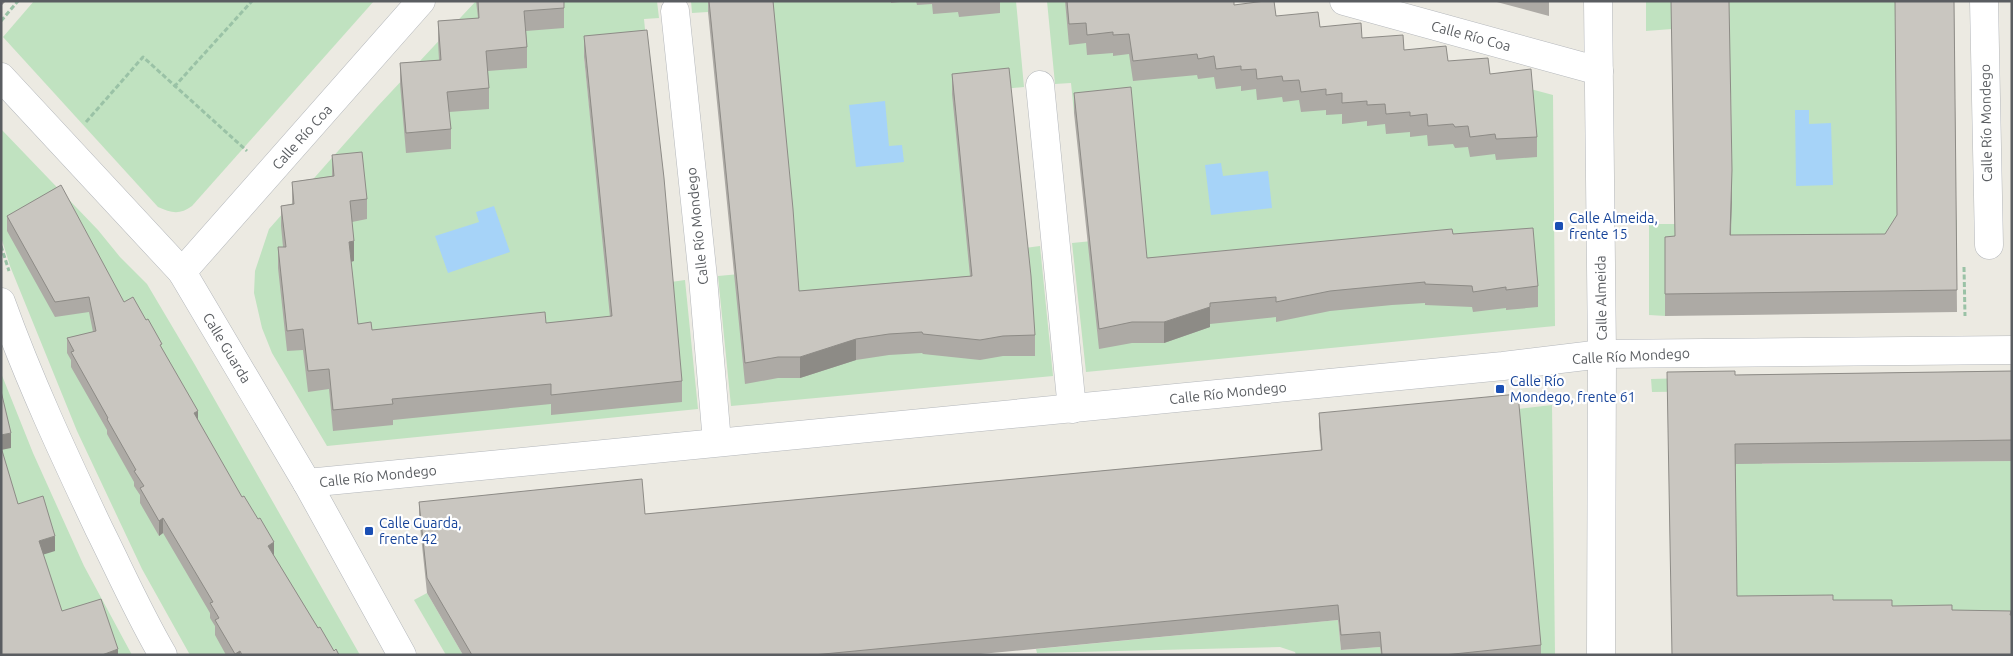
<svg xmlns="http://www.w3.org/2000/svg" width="2013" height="656" viewBox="0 0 2013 656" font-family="Ubuntu,sans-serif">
	<rect width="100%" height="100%" fill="#eceae2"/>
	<g fill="#c0e2c0">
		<path d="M34,1H374L192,206C180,215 171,213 158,207L3,37Z"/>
		<polygon points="476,1 657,1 659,18 644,19 647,50 584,57 591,124 671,282 685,280 698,409 327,446 272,353 262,328 254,293 255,271 269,229 377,107"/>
		<polygon points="691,1 1016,1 1024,87 953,94 959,158 1025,248 1040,246 1053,376 731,406 718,276 796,269 708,12 692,13"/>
		<polygon points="1047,1 1200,1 1553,95 1555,326 1086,372 1072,243 1143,236 1131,108 1074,113 1071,83 1055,84"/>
		<polygon points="1646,1 1954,1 1954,16 1895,17 1895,45 1897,220 1957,220 1957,254 1665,259 1665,316 1649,315 1649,224 1675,224 1732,159 1731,93 1672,29 1646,31"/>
		<polygon points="1,129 98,230 120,257 147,284 195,365 360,655 190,655 142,569 77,431 10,266 1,237"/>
		<polygon points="1,373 33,453 84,566 132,655 1,655"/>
		<polygon points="1761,376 1762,464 2012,461 2012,636 1738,655 1734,391 1652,392 1651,379"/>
		<polygon points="1552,405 1555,655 1541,655 1518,409"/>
		<polygon points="427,593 463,655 446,655 414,600"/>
		<polygon points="1338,620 1341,650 1380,647 1381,655 1296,655 1295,652 1280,647 1037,653 1036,649"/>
	</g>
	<g fill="#a6d3f8">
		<polygon points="885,101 889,146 902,145 904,162 856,167 849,105"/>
		<polygon points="1795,110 1809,110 1809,124 1831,123 1833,185 1796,186"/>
		<polygon points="1221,163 1223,176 1268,171 1272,208 1211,215 1205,165"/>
		<polygon points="494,206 510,252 448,273 435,236 479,222 476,212"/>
	</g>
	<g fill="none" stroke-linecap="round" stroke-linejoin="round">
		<defs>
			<g id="minor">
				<polyline points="1344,1 1599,71"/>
				<polyline points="1598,1 1602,354 1601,655"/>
				<polyline points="1984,1 1989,245"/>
				<polyline points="675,11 703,278 717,442"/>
				<polyline points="1,77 182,272 307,483 402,655"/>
				<polyline points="1040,85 1072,409"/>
				<polyline points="182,272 421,1"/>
				<path d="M1,302C29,380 64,455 99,529C120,571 139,614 163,655"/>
				<polyline points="307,483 1503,366 1602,354 2012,350"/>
			</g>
		</defs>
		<use href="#minor" stroke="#b4b7bb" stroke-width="29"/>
		<g stroke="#9ac2a6" stroke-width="3" stroke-dasharray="5 2.5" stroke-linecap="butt">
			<polyline points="1,21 18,1"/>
			<polyline points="174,87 252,1"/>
			<polyline points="86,122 143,57 247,151"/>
			<polyline points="1,246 9,271"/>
			<polyline points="1964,267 1965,316"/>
		</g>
		<use href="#minor" stroke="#fff" stroke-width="28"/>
	</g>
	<g fill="#adaaa5">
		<polygon points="476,1 564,1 564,28 526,31 527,47 527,68 488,71 489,88 489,109 449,112 451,129 451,149 406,153 400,84 400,63 439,60 438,42 438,21 478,18"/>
		<polygon points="708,1 773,1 799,291 970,276 952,94 952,74 1035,335 1035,356 1003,356 980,360 923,354 922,353 889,355 856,360 800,378 778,378 745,384 708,12"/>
		<polygon points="891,1 908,1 891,3"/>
		<polygon points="916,1 1000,1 1000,13 959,17 958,12 933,14 932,4 917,5"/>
		<polygon points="1065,1 1234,1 1234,5 1362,38 1404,50 1448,61 1490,74 1537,137 1537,157 1496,160 1495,154 1470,157 1468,147 1455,148 1453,144 1428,146 1427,135 1410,137 1410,132 1386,134 1385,124 1367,126 1367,121 1342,124 1342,114 1326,115 1326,110 1301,112 1299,100 1283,102 1282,97 1257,100 1256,89 1241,91 1241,86 1216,89 1214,77 1198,79 1197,75 1133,81 1129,54 1113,56 1113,53 1087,55 1086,43 1069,45"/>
		<polygon points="1493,1 1549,1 1549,16"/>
		<polygon points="1954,1 1957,312 1665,316 1665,237 1675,236 1732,192 1731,235 1885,234 1897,215"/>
		<polygon points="584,36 682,381 682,402 551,415 551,404 393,420 393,425 333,431 329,389 308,392 303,350 287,351 278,268 278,247 283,247 281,226 281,206 292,204 292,182 332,176 332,155 367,199 367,219 352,222 354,261 351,262 358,324 372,330 546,323 610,317 584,57"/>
		<polygon points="1074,93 1147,258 1453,234 1538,286 1538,307 1506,310 1506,308 1473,312 1472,307 1425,305 1425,303 1392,305 1330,311 1276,322 1276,317 1210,324 1210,327 1164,343 1132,343 1099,349 1074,113"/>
		<polygon points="7,216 124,302 162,349 198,421 274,556 318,628 334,651 339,655 226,655 215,635 215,626 210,618 210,613 163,533 159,536 140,503 140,495 134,486 134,482 107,434 107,430 71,367 71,360 67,353 67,338 93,332 89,312 55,317 7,231"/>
		<polygon points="2012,371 2012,461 1736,464 1672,655 1735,375"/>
		<polygon points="1319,413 1541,645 1541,655 1381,655 1380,647 1341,650 1338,620 970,655 463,655 427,593 419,517 419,502 645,514 1321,450 1319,427"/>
	</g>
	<g fill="#8d8b86">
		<polygon points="1,1 6,1 1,6"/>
		<polygon points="1732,170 1732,192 1730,257 1730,235"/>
		<polygon points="354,241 354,261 349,262 349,242"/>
		<polygon points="1210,307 1210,327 1164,343 1164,322"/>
		<polygon points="856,339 856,360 800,378 800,357"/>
		<polygon points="198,411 198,426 194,413"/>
		<polygon points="11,433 11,448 1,450 1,435"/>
		<polygon points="163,518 163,533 159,536 159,521"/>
		<polygon points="55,536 55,551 39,556 39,541"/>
		<polygon points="274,542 274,557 268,546"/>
		<polygon points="118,649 118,655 102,655"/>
		<polygon points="240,651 240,655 235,655 235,654"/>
	</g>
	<g fill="#c9c6c0" stroke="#8d8b86">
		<polygon points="478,1 564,1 564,8 524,11 527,47 486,51 489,88 447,92 451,129 406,133 400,63 441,60 438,21 479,18"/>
		<polygon points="709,1 773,1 793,209 799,291 972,276 952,74 1009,68 1031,276 1035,335 1003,336 980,340 923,334 922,332 889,334 856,339 800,357 778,357 745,363"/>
		<polygon points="1067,1 1234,1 1234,5 1265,1 1274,1 1276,16 1318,12 1320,27 1361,23 1362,38 1403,35 1404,50 1446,46 1448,61 1488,58 1490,74 1531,69 1537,137 1496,139 1495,134 1470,137 1468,126 1455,127 1453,124 1428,126 1427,114 1410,116 1410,112 1386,114 1385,104 1367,105 1367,101 1342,103 1342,93 1326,95 1326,89 1301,92 1299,80 1283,81 1282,76 1257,79 1256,69 1241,70 1241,66 1216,69 1214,56 1198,59 1197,54 1133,61 1129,34 1113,35 1113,32 1087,35 1086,23 1069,24"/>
		<polygon points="1671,1 1729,1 1732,170 1730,235 1885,234 1897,215 1895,1 1954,1 1957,290 1665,294 1665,237 1675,236"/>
		<polygon points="647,30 664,178 682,381 551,395 551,384 392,399 393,404 333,410 329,369 308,371 303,329 287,331 278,247 286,247 281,206 294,204 292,182 334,176 332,155 362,152 367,199 350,201 354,241 349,242 358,324 371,322 372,330 545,312 546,323 612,316 584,36"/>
		<polygon points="1131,87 1147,258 1452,229 1453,234 1533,228 1538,286 1506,290 1506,287 1473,292 1472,286 1425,284 1425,282 1392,285 1330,291 1276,302 1276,297 1210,303 1210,307 1164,322 1132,322 1099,329 1074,93"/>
		<polygon points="61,185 124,302 133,297 146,320 148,319 162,344 160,345 198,411 194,413 242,497 244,496 258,519 260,518 274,542 268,546 318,628 320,627 334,651 336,649 339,655 242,655 240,651 235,654 215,620 219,618 210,603 213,602 163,518 159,521 140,488 144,486 134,471 136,470 107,419 108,418 71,352 74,351 67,338 96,331 89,297 55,302 7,216"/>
		<polygon points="1735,371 1735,375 2012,371 2012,440 1735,444 1737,596 1833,595 1833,600 1892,600 1892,606 1952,605 1952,610 2011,611 2010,615 2012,615 2012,655 1672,655 1667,372"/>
		<polygon points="1,391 11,433 1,435"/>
		<polygon points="1518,394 1541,645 1444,655 1382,655 1380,632 1341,635 1338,605 813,655 472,655 427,578 419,502 642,479 645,514 1322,450 1319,413"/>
		<polygon points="1,447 18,504 43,496 55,536 39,541 62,611 101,599 118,649 102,655 1,655"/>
	</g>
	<g fill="#1a4fb4" stroke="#fff" stroke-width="2">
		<rect x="1554" y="221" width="10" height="10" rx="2.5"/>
		<rect x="1495" y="384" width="10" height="10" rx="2.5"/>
		<rect x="364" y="526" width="10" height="10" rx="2.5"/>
	</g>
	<g text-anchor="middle" stroke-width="4.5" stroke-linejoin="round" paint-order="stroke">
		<g font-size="14" fill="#5a5d61" stroke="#fff">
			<text transform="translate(1471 36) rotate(15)" y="5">Calle Río Coa</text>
			<text transform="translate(1986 123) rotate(-91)" y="5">Calle Río Mondego</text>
			<text transform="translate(302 137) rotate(-48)" y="5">Calle Río Coa</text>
			<text transform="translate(697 226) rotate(-96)" y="5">Calle Río Mondego</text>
			<text transform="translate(1601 298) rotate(-91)" y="5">Calle Almeida</text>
			<text transform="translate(227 348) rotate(59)" y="5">Calle Guarda</text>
			<text transform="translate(1631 356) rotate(-3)" y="5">Calle Río Mondego</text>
			<text transform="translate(1228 393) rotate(-6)" y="5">Calle Río Mondego</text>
			<text transform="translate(378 476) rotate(-6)" y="5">Calle Río Mondego</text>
		</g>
		<g font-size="14" fill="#164399" stroke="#fff" text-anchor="start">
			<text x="1569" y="223">Calle Almeida,<tspan x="1569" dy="16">frente 15</tspan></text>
			<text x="1510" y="386">Calle Río<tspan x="1510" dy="16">Mondego, frente 61</tspan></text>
			<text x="379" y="528">Calle Guarda,<tspan x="379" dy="16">frente 42</tspan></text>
		</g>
	</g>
	<rect width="2013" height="656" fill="none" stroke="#5a5d61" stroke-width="5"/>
</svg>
